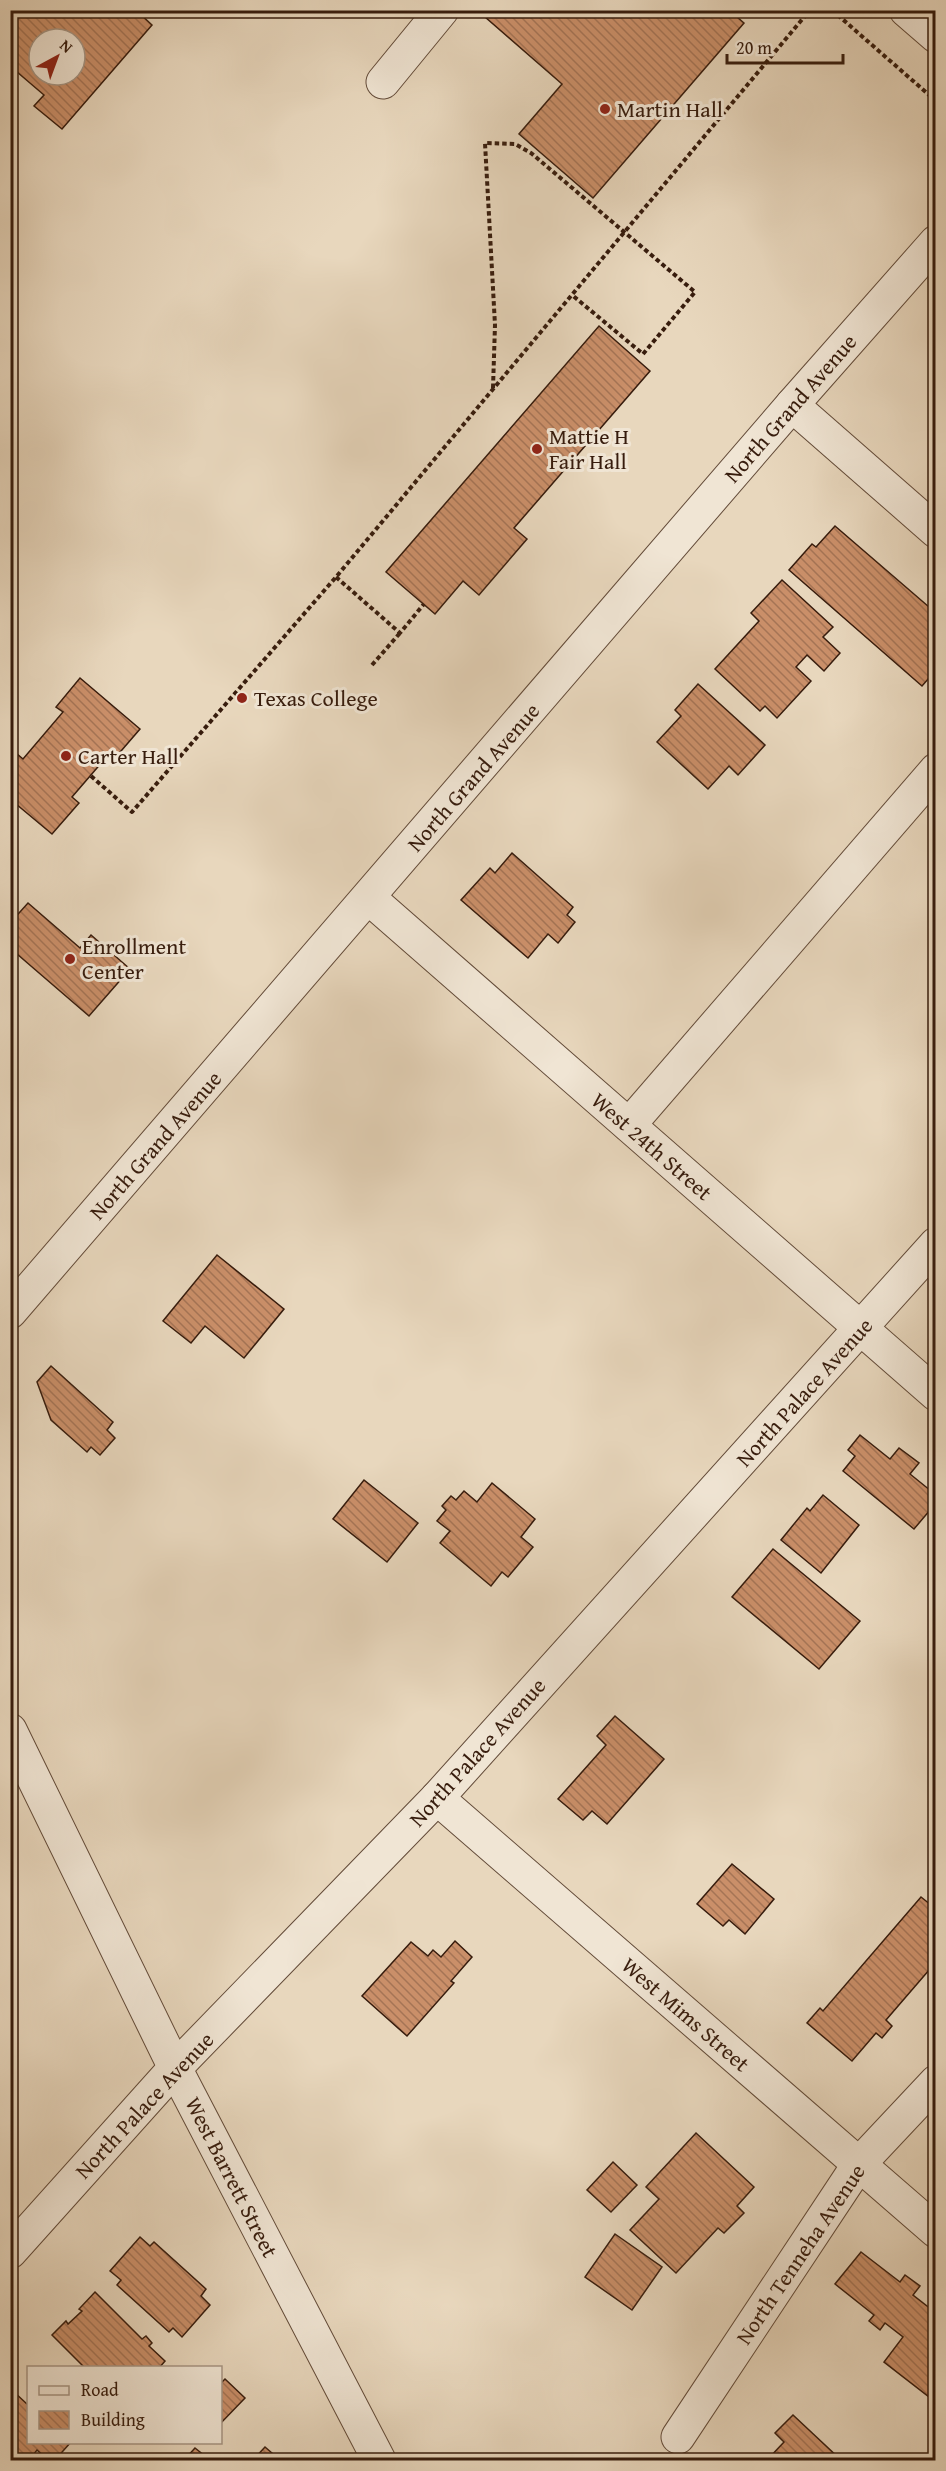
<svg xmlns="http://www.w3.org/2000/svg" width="946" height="2471" viewBox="0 0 946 2471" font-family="'Gentium Book Plus',serif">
	<defs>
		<pattern id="building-back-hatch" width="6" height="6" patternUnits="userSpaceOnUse" patternTransform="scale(1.5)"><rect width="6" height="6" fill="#ca8f69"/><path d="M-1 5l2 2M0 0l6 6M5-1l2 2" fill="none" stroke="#a57455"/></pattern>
	</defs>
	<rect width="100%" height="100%" fill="#e8d7bd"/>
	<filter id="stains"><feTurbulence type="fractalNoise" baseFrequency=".00333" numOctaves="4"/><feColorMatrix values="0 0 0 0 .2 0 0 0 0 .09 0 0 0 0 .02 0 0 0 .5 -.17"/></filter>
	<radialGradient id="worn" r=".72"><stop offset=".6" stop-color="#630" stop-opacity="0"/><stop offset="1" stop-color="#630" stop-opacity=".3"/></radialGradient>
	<g fill="url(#building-back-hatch)" stroke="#371c0d" stroke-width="1.5" fill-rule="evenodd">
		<path d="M10,10H136L152,25L62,129L34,106L44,95L10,66ZM39,39H75V75H39Z"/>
		<polygon points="477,10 729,10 744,23 593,198 519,134 562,84"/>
		<polygon points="599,326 650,371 514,528 527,539 479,595 463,581 435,614 386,572"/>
		<polygon points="835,526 936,613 936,670 922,686 789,570 812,544 816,547"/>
		<polygon points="782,580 833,627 823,637 840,653 824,671 807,655 796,667 811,681 777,718 765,706 760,711 715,669 759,621 751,613"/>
		<polygon points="80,678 140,729 115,758 109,754 72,797 79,803 52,834 10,799 10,760 16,753 23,759 63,712 56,707"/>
		<polygon points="698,684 765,745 738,775 729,766 708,789 657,742 681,716 675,710"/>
		<polygon points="512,853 573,907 567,915 575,922 558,943 548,934 528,958 461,900 490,868 495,873"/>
		<polygon points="28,903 80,948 91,935 130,969 89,1016 10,948 10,923"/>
		<polygon points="217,1255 284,1309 244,1358 205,1326 191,1343 163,1321"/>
		<polygon points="51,1366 113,1422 107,1430 115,1438 100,1455 91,1447 87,1452 51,1420 37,1382"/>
		<polygon points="860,1435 890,1459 899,1448 919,1463 910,1474 936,1495 936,1503 914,1529 843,1471 855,1456 848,1450"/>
		<polygon points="364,1480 418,1523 387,1562 333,1519"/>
		<polygon points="492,1483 535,1519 521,1537 533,1547 508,1577 502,1572 491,1586 440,1543 450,1531 437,1521 446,1510 442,1506 451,1496 456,1500 464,1491 477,1502"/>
		<polygon points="823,1495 859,1525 821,1573 781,1540 807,1508 810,1511"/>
		<polygon points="773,1549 860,1621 819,1669 732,1597"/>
		<polygon points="615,1716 664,1759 607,1824 592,1811 583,1820 558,1799 606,1745 597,1736"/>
		<polygon points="732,1864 774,1899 745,1934 729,1920 723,1926 697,1904"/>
		<polygon points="921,1897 936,1909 936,1962 886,2020 892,2026 882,2038 876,2033 852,2061 807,2023 820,2008 823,2011"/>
		<polygon points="455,1941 472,1957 451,1981 454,1983 407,2036 362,1996 411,1942 428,1956 433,1950 441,1957"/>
		<polygon points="696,2133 754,2187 737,2206 744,2213 724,2233 718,2228 676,2273 630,2230 659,2199 646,2187"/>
		<polygon points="613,2162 637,2185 611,2212 587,2190"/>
		<polygon points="615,2234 662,2267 632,2310 585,2277"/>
		<polygon points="140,2237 150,2246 154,2242 206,2289 201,2296 210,2305 182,2337 173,2328 169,2332 117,2285 121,2280 110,2271"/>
		<polygon points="861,2252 900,2282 905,2275 920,2286 913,2295 936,2313 936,2398 933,2400 884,2362 903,2337 885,2323 880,2330 869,2321 874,2315 835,2284"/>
		<polygon points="95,2292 142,2339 146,2336 152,2343 149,2346 165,2361 159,2368 85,2368 52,2335 66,2321 68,2324 82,2311 79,2309"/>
		<polygon points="225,2379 245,2398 220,2424 220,2384"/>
		<polygon points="12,2390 28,2405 28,2442 71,2442 55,2460 48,2460 37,2450 29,2460 10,2460"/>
		<polygon points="793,2415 841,2460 774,2460 770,2457 784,2442 775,2433"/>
		<polygon points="265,2447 280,2460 253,2460"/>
		<polygon points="195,2448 210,2460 184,2460"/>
	</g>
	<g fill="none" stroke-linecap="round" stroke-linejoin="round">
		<defs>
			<g id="minor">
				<polyline points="906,10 936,36"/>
				<polyline points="383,82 442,10"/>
				<polyline points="792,405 936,531"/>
				<polyline points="369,898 936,1394"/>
				<polyline points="629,1125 936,770"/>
				<polyline points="10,1312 792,405 936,242"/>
				<polyline points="10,1730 175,2068 379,2460"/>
				<polyline points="437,1798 936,2231"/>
				<polyline points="10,2252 175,2068 437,1798 936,1244"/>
				<polyline points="678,2437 859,2164 936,2082"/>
			</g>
		</defs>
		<use href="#minor" stroke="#634b39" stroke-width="35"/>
		<g stroke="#371c0d" stroke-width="4" stroke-dasharray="4.5 3" stroke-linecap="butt">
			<polyline points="832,10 936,101"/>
			<polyline points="493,388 495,325 485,143 515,144 531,153 695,292 643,354 572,295"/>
			<polyline points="336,577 400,633 424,604"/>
			<polyline points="372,665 400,633"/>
			<polyline points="91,776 132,812 336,577 810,10"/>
		</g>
		<use href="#minor" stroke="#f0e5d4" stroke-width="33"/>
	</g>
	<g fill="#8f2418" stroke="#f0e5d4" stroke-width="2">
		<circle cx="605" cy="109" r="6"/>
		<circle cx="537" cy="449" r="6"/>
		<circle cx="242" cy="698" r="6"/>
		<circle cx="66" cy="756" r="6"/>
		<circle cx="70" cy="959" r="6"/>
	</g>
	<g text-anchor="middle" stroke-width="6" stroke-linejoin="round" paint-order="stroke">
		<g font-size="22" fill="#371c0d" stroke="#f0e5d4" text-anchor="start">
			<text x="617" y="117">Martin Hall</text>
			<text x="549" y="444">Mattie H<tspan x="549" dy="25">Fair Hall</tspan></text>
			<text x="254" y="706">Texas College</text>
			<text x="78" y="764">Carter Hall</text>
			<text x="82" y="954">Enrollment<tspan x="82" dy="25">Center</tspan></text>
		</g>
		<g font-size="22" fill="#371c0d" stroke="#f0e5d4">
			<text transform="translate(790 408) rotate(-49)" y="8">North Grand Avenue</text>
			<text transform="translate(473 777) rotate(-49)" y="8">North Grand Avenue</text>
			<text transform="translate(155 1145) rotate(-49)" y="8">North Grand Avenue</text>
			<text transform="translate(652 1146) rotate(41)" y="8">West 24th Street</text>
			<text transform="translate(804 1392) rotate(-48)" y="8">North Palace Avenue</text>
			<text transform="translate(477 1752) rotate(-48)" y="8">North Palace Avenue</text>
			<text transform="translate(686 2014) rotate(41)" y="8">West Mims Street</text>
			<text transform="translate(144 2105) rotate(-47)" y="8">North Palace Avenue</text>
			<text transform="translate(232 2177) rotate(63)" y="8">West Barrett Street</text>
			<text transform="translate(800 2254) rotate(-56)" y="8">North Tenneha Avenue</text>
		</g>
	</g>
	<rect width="946" height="2471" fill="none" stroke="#e8d7bd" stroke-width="36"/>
	<rect x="12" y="12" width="922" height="2447" fill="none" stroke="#371c0d" stroke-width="3"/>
	<rect x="18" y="18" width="910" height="2435" fill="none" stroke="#371c0d" stroke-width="1.5"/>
	<rect x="27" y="2366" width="195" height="78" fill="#f0e5d4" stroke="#a69584" stroke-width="1.5"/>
	<rect x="39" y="2386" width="30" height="9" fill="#f0e5d4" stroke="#a69584" stroke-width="1.5"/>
	<text x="81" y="2396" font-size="18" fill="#371c0d">Road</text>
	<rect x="39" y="2411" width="30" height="18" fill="url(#building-back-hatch)" stroke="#a69584" stroke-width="1.5"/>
	<text x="81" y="2426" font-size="18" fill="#371c0d">Building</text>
	<g transform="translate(57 57) rotate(41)"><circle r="28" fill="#f0e5d4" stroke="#a69584" stroke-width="1.5"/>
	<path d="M0-4.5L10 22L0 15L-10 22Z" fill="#8f2418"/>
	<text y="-9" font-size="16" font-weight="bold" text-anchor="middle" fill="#371c0d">N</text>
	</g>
	<path d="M727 54v9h116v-9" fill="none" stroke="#371c0d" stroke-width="3"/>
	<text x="736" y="54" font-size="18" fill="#371c0d" stroke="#f0e5d4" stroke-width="4.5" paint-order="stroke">20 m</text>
	<rect width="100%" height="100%" filter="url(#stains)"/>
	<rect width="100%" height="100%" fill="url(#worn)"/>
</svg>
